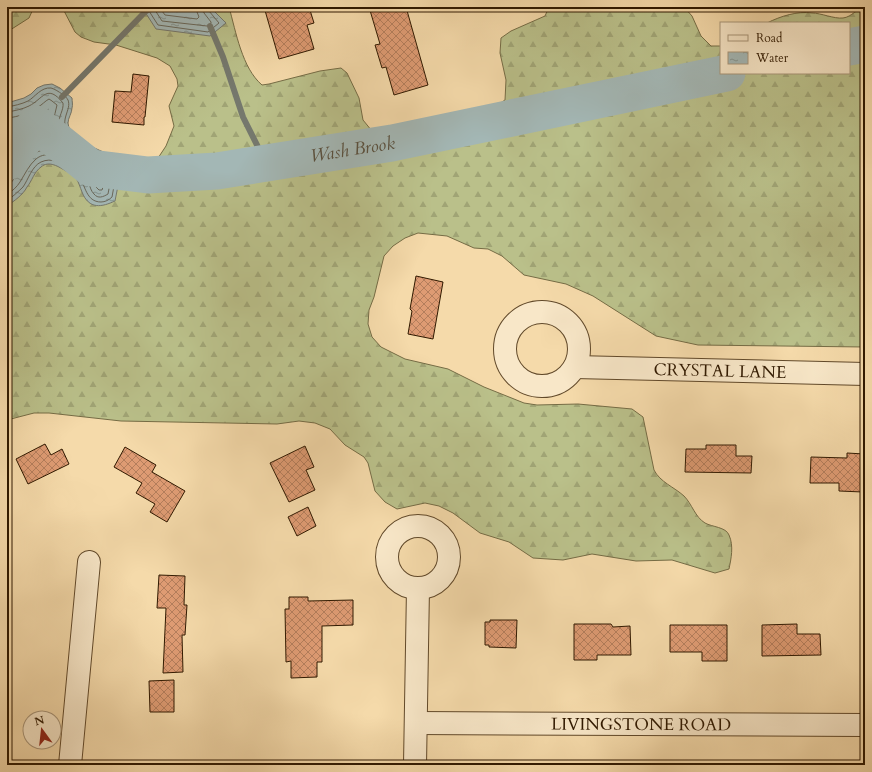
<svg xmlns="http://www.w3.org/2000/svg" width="872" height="772" viewBox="0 0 872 772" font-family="Cardo,serif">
	<defs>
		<pattern id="forest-firs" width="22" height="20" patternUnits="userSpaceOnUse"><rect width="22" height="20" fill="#bac08a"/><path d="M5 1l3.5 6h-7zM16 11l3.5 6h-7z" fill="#a0a475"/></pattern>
		<pattern id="water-ripples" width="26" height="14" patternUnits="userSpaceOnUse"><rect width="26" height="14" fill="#a3b7b5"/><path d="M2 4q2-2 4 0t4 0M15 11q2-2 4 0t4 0" fill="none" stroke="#859491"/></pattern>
		<pattern id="building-cross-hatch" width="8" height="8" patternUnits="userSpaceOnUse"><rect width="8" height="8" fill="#de9b73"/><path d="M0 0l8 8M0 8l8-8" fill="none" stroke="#b47e5c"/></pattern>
	</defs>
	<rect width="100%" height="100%" fill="#f5daaa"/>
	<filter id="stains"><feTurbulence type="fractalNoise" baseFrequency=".005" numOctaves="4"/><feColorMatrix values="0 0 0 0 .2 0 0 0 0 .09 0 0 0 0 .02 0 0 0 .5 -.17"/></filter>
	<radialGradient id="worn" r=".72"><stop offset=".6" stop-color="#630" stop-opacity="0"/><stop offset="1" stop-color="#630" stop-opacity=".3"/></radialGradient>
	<g fill="url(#forest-firs)" stroke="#756c45">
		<polygon points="7,7 34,7 29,18 7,32"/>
		<path d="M62,7H229C236,32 242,68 262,85L269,84L320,71L341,68L347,73L359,98L363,120L372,131L386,132L414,123L443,120L499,104L505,100L506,80L500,53L501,38L511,31L545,16L549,7H684L692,16L701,36L711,46H721V73H849V23H767C781,16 797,11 812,13C821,13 834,19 843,18C852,17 857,8 865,7V347L698,345L656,336L593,296L566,284L524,275L502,256L488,249L474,248L447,236L418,233L405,238L393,246L384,256L374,297L369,310L368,324L372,337L381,347L405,359L448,369L484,387L524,403L537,405L578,404L632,409L643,417L654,470C660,482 674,487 684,496C692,504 695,517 705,523C712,527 726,527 729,535C734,546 731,559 729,569L715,573L672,560L636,561L592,554L563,560L533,558L509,542L480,533L453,513L439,506L425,503L397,509L385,502L375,491L368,463L364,457L345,445L330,429L315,423L299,421L277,424L121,421L49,413H34L7,420V105L65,126L103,164L150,170L166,146L174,126L169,106L178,86L177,79L170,66L157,58L116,45L94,42L81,37L75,32Z"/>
	</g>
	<g fill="url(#water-ripples)" stroke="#75786d">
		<polygon points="143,7 210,7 226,23 210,36 156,29 145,12"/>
		<path d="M52,84L60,88L72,98C72,101 73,105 72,108C72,113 68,118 68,123C69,141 109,154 123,160L115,201C102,207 89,210 82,192C80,187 79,183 76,178C74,174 70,173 66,171C59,167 49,160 41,167C34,172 32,181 27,187C23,195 14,201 7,206V103L24,98L31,94L37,88L44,85Z"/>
	</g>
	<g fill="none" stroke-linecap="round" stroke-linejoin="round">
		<g stroke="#6a685a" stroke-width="1">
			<polyline points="147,7 149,11 158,25 208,32 219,23 209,11 208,7"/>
			<polyline points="153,7 162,21 207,26 211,23 211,22 204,13 203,7"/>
			<polyline points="159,7 165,15 197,19 199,17 197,12 197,7"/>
			<path d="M7,107C13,106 22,104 28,101C35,97 41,87 51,88C55,89 59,92 62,94C64,95 67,98 68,100C72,110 59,119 68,133C77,148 102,156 117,162L118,164L112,197C109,200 105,202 101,202C86,202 85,185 79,175C77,172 73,170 69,168C60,163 52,157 41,162C32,166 28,180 23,187C18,192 12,197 7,201"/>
			<path d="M7,112C14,111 23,109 29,106C43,99 47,83 63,103C64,110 58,117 59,124C62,146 94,158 112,165L113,167L108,194C103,197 98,199 94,194C91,191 90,187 89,183C88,179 85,175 83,172C80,167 75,166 71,163C61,157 47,150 36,159C29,165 25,174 20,182C17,187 12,191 7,195"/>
			<path d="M7,118C18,117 30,113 38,107C42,105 45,101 49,99L52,101L57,105C56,111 54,116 53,122C52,133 62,142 68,151L66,153C42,145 31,151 18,172C15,178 12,182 7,187"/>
			<polygon points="85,161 106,170 104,184 102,190 99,190 96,187 93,177 84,164"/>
		</g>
		<g stroke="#75786d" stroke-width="6">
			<polyline points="210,26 223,57 243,117 266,163"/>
			<polyline points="62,97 145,12 151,7"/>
		</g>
		<g stroke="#a3b7b5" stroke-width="37">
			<polyline points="849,47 865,44"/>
			<path id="s1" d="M7,162L36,124L91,168L148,175L217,171L392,143L727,73"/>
		</g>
	</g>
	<g fill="url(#building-cross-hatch)" stroke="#301900">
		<polygon points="264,7 309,7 314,23 307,25 314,49 279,59"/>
		<polygon points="369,7 406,7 428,85 394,95 386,67 382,68 375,45 380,44"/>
		<polygon points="133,74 149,76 145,117 144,117 144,125 112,122 115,91 131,92"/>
		<polygon points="416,276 443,282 433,339 408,334 412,311 410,309"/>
		<polygon points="45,444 51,455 62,449 69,464 28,484 16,459"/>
		<polygon points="706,445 736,445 736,456 752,456 751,473 685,472 686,449 706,449"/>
		<polygon points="305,446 314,467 306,470 315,490 289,502 270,463"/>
		<polygon points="125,447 156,465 152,472 185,491 167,522 150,512 155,504 136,493 142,483 114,467"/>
		<polygon points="847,453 864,454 863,492 839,491 839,483 810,483 811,457 847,458"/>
		<polygon points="308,507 316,526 297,536 288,517"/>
		<polygon points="159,575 185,576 184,605 187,605 185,635 182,635 183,672 163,673 166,608 157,608"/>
		<polygon points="289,597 308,597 308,601 353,600 353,625 322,626 322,662 317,662 317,677 291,678 291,661 286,662 285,609 289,609"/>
		<polygon points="490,620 517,620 516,648 489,647 489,645 485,645 485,622 490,622"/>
		<polygon points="574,624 611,624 613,627 630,626 631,655 597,655 597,660 574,660"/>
		<polygon points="797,624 797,634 820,634 821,655 762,656 762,625"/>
		<polygon points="670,625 727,625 727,661 702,661 702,652 670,652"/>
		<polygon points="174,680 174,712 150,712 149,681"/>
	</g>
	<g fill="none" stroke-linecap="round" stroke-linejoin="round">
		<defs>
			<g id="minor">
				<circle cx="542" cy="349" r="37"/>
				<path id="s2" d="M575,367L865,374"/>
				<circle cx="418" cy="557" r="31"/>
				<path id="s3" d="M416,723L865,725"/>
				<polyline points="70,765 89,562"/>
				<polyline points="415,765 418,588"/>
			</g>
		</defs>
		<use href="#minor" stroke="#61492a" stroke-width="24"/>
		<use href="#minor" stroke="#f8e7c8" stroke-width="22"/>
	</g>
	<g text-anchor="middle" stroke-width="3" stroke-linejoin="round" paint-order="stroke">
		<g font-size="17" fill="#301900" stroke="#f8e7c8">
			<text dy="6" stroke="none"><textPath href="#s2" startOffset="145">CRYSTAL LANE</textPath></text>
			<text dy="6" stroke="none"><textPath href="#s3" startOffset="225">LIVINGSTONE ROAD</textPath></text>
		</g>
		<g font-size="18" font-style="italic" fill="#58503f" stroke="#f8e7c8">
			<text dy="6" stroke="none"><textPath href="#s1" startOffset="382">Wash Brook</textPath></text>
		</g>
	</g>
	<rect width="872" height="772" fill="none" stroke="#f5daaa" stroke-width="24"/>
	<rect x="8" y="8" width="856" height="756" fill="none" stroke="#301900" stroke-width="2"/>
	<rect x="12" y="12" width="848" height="748" fill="none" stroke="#301900"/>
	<rect x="720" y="22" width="130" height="52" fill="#f8e7c8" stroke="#a89578"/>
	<rect x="728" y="35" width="20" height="6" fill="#f8e7c8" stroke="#a89578"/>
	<text x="756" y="42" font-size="12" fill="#301900">Road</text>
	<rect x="728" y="52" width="20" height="12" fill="url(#water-ripples)" stroke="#a89578"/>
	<text x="756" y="62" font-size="12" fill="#301900">Water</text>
	<g transform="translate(42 730) rotate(345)"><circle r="19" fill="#f8e7c8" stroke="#a89578"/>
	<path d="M0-3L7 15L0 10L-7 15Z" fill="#8f2418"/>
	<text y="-6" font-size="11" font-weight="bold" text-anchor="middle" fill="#301900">N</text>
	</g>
	<rect width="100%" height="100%" filter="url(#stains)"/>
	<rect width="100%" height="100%" fill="url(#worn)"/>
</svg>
